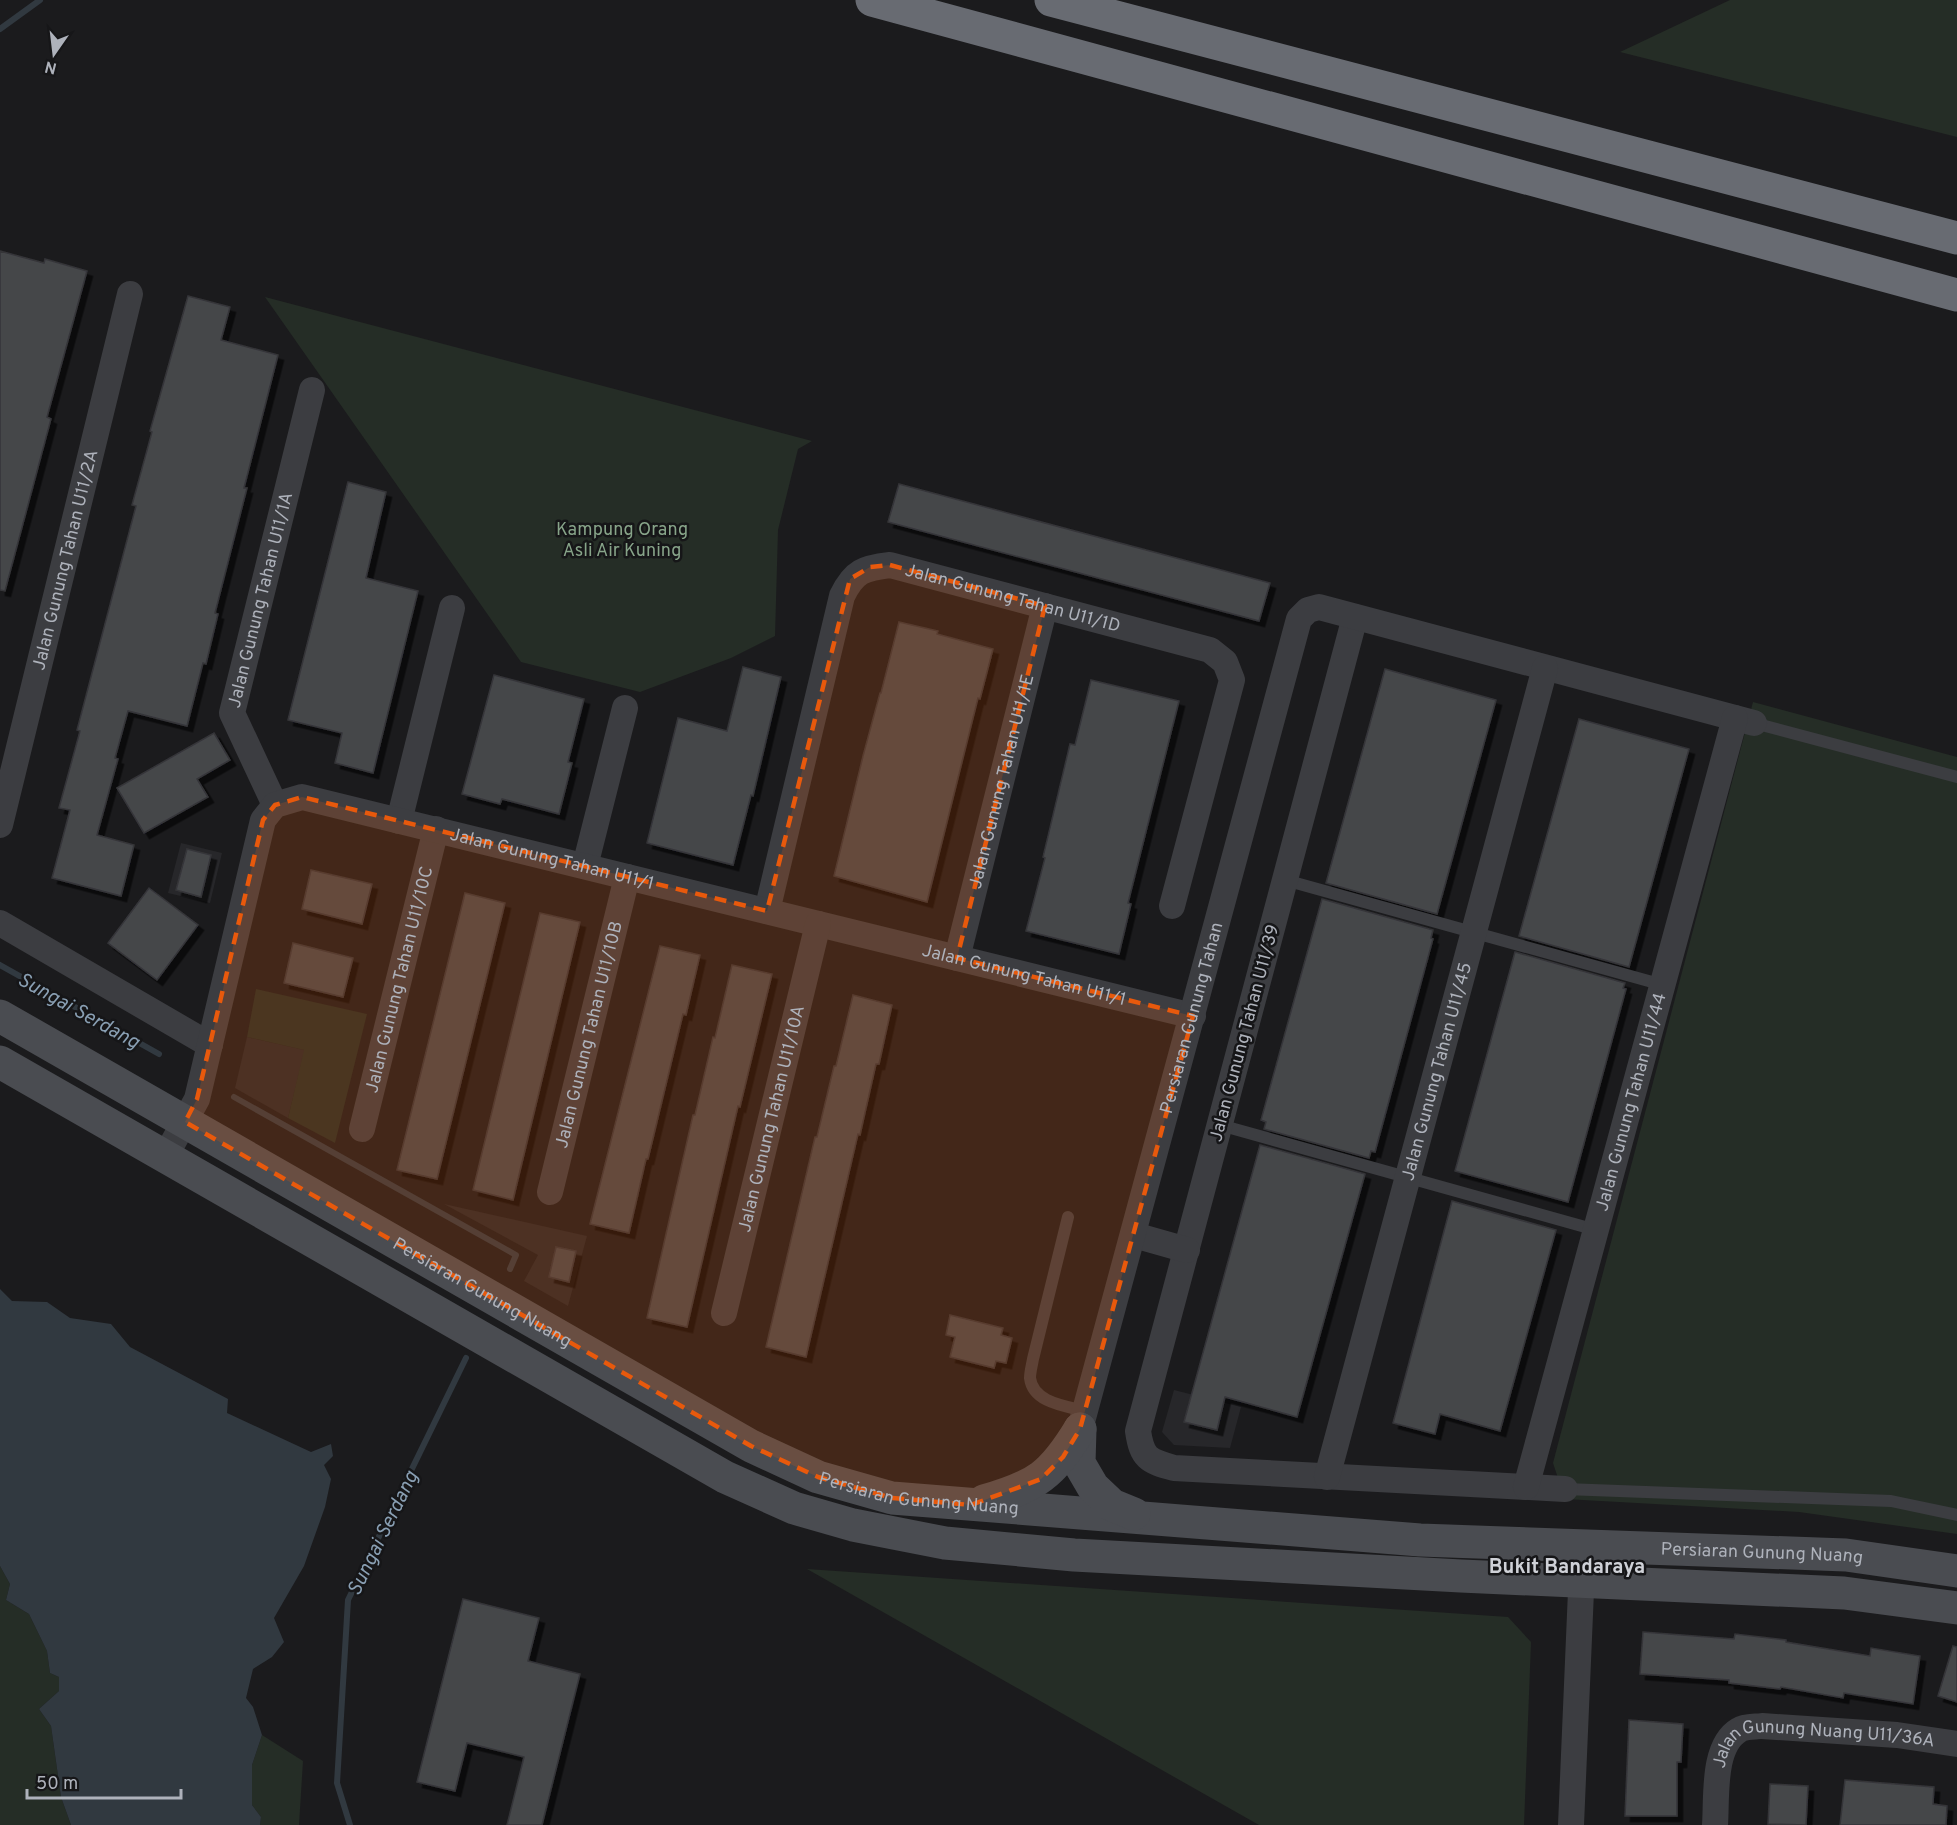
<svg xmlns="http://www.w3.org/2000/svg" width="1957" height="1825" viewBox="0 0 1957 1825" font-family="Overpass,sans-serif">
	<defs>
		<filter id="shadow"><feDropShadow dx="5.5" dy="5.5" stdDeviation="0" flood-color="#0009"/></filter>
	</defs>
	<rect width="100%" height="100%" fill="#1b1b1d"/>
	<g fill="#27272a">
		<polygon points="181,843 222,853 210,903 168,893"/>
		<polygon points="247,1037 305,1050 288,1118 235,1088"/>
		<polygon points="444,1204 587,1236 568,1306 524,1281 538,1255"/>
		<polygon points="1174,1390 1241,1407 1230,1448 1174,1445 1162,1432"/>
	</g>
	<g fill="#252d26">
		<polygon points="1730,0 1957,0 1957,137 1620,52"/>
		<polygon points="265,297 812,441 798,449 778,530 775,636 731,658 640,692 521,662"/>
		<polygon points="1753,702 1957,757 1957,1534 1799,1512 1565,1499 1553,1463"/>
		<polygon points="256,989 367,1014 335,1143 288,1118 304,1050 247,1037"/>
		<polygon points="0,1566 10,1584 6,1600 29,1614 47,1651 50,1673 59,1677 59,1691 39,1709 51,1726 61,1797 71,1825 0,1825"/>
		<polygon points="807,1569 1508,1617 1531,1642 1524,1825 1259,1825"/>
		<polygon points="262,1735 303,1761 299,1825 260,1825 261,1817 252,1805 252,1765"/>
	</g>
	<polygon fill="#313940" points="0,1289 12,1301 47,1302 70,1318 111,1324 130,1347 228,1399 227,1413 311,1452 331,1444 333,1456 324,1465 331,1479 325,1507 304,1566 274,1618 284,1642 272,1657 253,1669 246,1698 253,1707 262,1735 252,1765 252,1805 261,1817 260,1825 71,1825 61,1797 51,1726 39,1709 59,1691 59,1677 50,1673 47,1651 29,1614 6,1600 10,1584 0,1566"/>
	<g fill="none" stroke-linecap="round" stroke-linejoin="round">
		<g stroke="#313940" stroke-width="6">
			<polyline points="0,29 40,0"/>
			<polyline points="0,965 159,1054"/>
			<polyline points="234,1097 516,1255 510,1269"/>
			<polyline points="350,1825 337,1783 348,1600 466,1358"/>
		</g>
	</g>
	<g fill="#45464a" stroke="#353539" stroke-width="1.5" filter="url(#shadow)">
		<polygon points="0,251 44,263 45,259 87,271 47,417 51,419 5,591 0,590"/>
		<polygon points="188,296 230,307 221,340 278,355 244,488 247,488 215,613 218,614 206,664 203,663 187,726 128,711 115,758 118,759 97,835 134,845 121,896 52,878 70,810 59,808 80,731 77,730 136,506 132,505 152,432 150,431"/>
		<polygon points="348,482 386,492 366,578 418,591 373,773 335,763 342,733 288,720"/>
		<polygon points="899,484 1270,583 1259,621 888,522"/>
		<polygon points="899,622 938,631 937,634 993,649 980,699 978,698 927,902 834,876 863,756 880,693 881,693"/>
		<polygon points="743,667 781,677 753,796 751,795 733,865 647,843 678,718 727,731"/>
		<polygon points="1385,669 1496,700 1437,914 1326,883"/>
		<polygon points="494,675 584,699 568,762 572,763 559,814 502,799 500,804 462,794"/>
		<polygon points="1091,680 1179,701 1128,903 1131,904 1119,954 1026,931 1045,858 1043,857 1070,744 1075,745"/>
		<polygon points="1579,719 1689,749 1629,967 1519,936"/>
		<polygon points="214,733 230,760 197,779 208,797 144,833 117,788"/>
		<polygon points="187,849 211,855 201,897 176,890"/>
		<polygon points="311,870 372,884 362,924 302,909"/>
		<polygon points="149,888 198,925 157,980 108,943"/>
		<polygon points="465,893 505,903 437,1179 397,1170"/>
		<polygon points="1322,899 1433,930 1431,938 1433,939 1375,1152 1371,1151 1369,1158 1264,1129 1266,1122 1261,1120"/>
		<polygon points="540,913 580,922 513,1200 473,1190"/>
		<polygon points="293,943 353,958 343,997 284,983"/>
		<polygon points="660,946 700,955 686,1015 683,1014 648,1159 646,1159 629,1233 590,1224"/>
		<polygon points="1515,952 1625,983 1623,988 1626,989 1568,1202 1455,1171"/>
		<polygon points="732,965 772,974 740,1107 738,1106 687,1327 647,1318 693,1115 695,1115 713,1037 715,1038"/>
		<polygon points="853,995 892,1005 879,1064 876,1064 860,1135 858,1134 806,1357 766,1347 815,1137 817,1137 834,1066 836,1066"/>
		<polygon points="1260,1145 1365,1174 1297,1417 1225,1397 1217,1430 1184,1422"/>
		<polygon points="1452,1201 1556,1230 1500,1431 1440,1414 1435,1434 1393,1423"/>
		<polygon points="556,1247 576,1251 569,1282 549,1277"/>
		<polygon points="950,1315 1003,1328 1001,1335 1012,1338 1006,1363 996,1361 994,1368 950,1357 955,1337 946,1335"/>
		<polygon points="463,1599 539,1618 528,1661 580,1674 542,1825 507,1825 524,1757 467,1743 455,1791 417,1782"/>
		<polygon points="1643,1632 1734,1639 1735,1634 1786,1640 1786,1642 1870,1656 1871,1648 1920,1656 1913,1704 1844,1693 1843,1698 1781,1687 1780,1689 1729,1683 1729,1680 1640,1674"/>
		<polygon points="1953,1646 1957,1647 1957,1702 1938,1696"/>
		<polygon points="1629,1720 1683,1724 1681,1762 1677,1762 1677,1816 1625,1816"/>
		<polygon points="1845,1780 1934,1787 1933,1804 1947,1806 1946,1825 1840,1825"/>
		<polygon points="1770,1784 1808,1786 1806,1825 1768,1824"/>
	</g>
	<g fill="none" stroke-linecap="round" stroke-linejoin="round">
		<g stroke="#3c3d41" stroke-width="12">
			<polyline points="1754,723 1957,777"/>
			<polyline points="1285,880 1663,985"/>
			<polyline points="1220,1125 1596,1230"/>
			<path d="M1068,1217L1033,1359C1032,1365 1030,1372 1030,1378C1033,1403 1066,1406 1085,1411"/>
			<polyline points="1565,1489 1891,1501 1957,1515"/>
		</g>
		<g stroke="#3c3d41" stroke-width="26">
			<path d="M1355,617L1138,1431C1142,1458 1148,1461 1174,1468L1565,1489"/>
			<path id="s1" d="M275,805L232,713L312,390"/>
			<polyline points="399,821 452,608"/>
			<path id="s2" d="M0,825L130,294"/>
			<polyline points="585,866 625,708"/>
			<path id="s3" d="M767,911L842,596C854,571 864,568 890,565L1210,650L1225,662L1232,680L1172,906"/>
			<polyline points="0,923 210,1045"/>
			<path id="s4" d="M957,958L1045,606"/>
			<path id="s5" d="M362,1129L436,829"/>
			<path id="s6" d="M165,1157L197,1099L263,820L275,805L302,797L1193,1016"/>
			<path id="s7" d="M550,1192L627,877"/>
			<polyline points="1134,1235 1187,1250"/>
			<path id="s8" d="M724,1313L818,924"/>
			<path id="s9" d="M1080,1429L1299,619L1308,610L1319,607L1754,723"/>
			<path id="s10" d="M1327,1477L1545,668"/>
			<path id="s11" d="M1526,1487L1735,718"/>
			<polyline points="1571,1825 1583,1544"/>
			<path id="s12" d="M1715,1825C1717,1797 1712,1746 1739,1730C1745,1726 1755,1727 1762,1726L1897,1735L1957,1744"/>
		</g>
		<g stroke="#4a4c51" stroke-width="33">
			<path id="s13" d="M0,1016L751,1446L818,1477L892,1498L1420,1540L1846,1555L1957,1571"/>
			<polyline points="0,1062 725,1477 794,1508 853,1525 945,1543 1074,1555 1461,1576 1844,1593 1957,1608"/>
			<polyline points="1080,1429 1079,1463 1093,1487 1112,1505 1134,1514"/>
			<path d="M984,1501C1037,1486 1052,1475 1080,1429"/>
		</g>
		<g stroke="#686b72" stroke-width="33">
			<polyline points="872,0 1957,295"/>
			<polyline points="1051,0 1957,238"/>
		</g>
	</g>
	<path fill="#e8590c" fill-opacity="0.2" stroke="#e8590c" stroke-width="4.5" stroke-dasharray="12 8" stroke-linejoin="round" d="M890,565L1045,606L957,958L1193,1016L1080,1429L1063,1457L1041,1479L971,1505L892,1498L818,1477L751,1446L185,1122L197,1099L263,820L275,805L302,797L767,911L850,579L870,567Z"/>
	<g text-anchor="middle" stroke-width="5" stroke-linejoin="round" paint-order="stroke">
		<g font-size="18" fill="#87a489" stroke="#161618">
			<text x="622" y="535">Kampung Orang<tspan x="622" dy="21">Asli Air Kuning</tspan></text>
		</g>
		<g font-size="18" fill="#aeb2bb" stroke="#161618">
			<text dy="6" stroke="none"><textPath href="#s2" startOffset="273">Jalan Gunung Tahan U11/2A</textPath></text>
			<text dy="6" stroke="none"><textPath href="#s3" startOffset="512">Jalan Gunung Tahan U11/1D</textPath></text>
			<text dy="6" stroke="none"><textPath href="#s1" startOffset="218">Jalan Gunung Tahan U11/1A</textPath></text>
			<text dy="6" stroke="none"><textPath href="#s4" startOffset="182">Jalan Gunung Tahan U11/1E</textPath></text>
			<text dy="6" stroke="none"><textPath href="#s6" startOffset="658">Jalan Gunung Tahan U11/1</textPath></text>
			<text dy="6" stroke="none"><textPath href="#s6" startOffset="1144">Jalan Gunung Tahan U11/1</textPath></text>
			<text dy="6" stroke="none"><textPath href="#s5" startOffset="154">Jalan Gunung Tahan U11/10C</textPath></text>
			<text dy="6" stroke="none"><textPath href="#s9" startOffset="426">Persiaran Gunung Tahan</textPath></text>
			<text transform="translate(1244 1033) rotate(-75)" y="6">Jalan Gunung Tahan U11/39</text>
			<text dy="6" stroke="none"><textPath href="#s7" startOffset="162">Jalan Gunung Tahan U11/10B</textPath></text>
			<text dy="6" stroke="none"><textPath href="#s10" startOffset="420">Jalan Gunung Tahan U11/45</textPath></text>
			<text dy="6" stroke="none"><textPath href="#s11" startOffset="399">Jalan Gunung Tahan U11/44</textPath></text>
			<text dy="6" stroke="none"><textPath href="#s8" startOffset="200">Jalan Gunung Tahan U11/10A</textPath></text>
			<text dy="6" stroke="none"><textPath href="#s13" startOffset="556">Persiaran Gunung Nuang</textPath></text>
			<text dy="6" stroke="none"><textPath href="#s13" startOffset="1042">Persiaran Gunung Nuang</textPath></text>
			<text dy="6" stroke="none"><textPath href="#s13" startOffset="1888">Persiaran Gunung Nuang</textPath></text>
			<text dy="6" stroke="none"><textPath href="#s12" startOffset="178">Jalan Gunung Nuang U11/36A</textPath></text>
		</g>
		<g font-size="20" font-style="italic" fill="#899fb3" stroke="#161618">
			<text transform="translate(79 1010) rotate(29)" y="7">Sungai Serdang</text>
			<text transform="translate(382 1533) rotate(-64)" y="7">Sungai Serdang</text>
		</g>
		<g font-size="20" font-weight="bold" fill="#cfd1d7" stroke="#161618">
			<text x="1567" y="1573">Bukit Bandaraya</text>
		</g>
	</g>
	<g transform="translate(54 54) rotate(194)" stroke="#161618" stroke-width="4.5" paint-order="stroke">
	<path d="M0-4.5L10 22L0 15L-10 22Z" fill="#aeb2bb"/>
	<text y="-9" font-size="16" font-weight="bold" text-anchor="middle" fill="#aeb2bb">N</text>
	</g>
	<path d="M27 1789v9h154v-9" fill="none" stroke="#aeb2bb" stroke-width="3"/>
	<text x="36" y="1789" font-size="18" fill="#aeb2bb" stroke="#161618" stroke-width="4.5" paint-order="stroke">50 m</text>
</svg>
